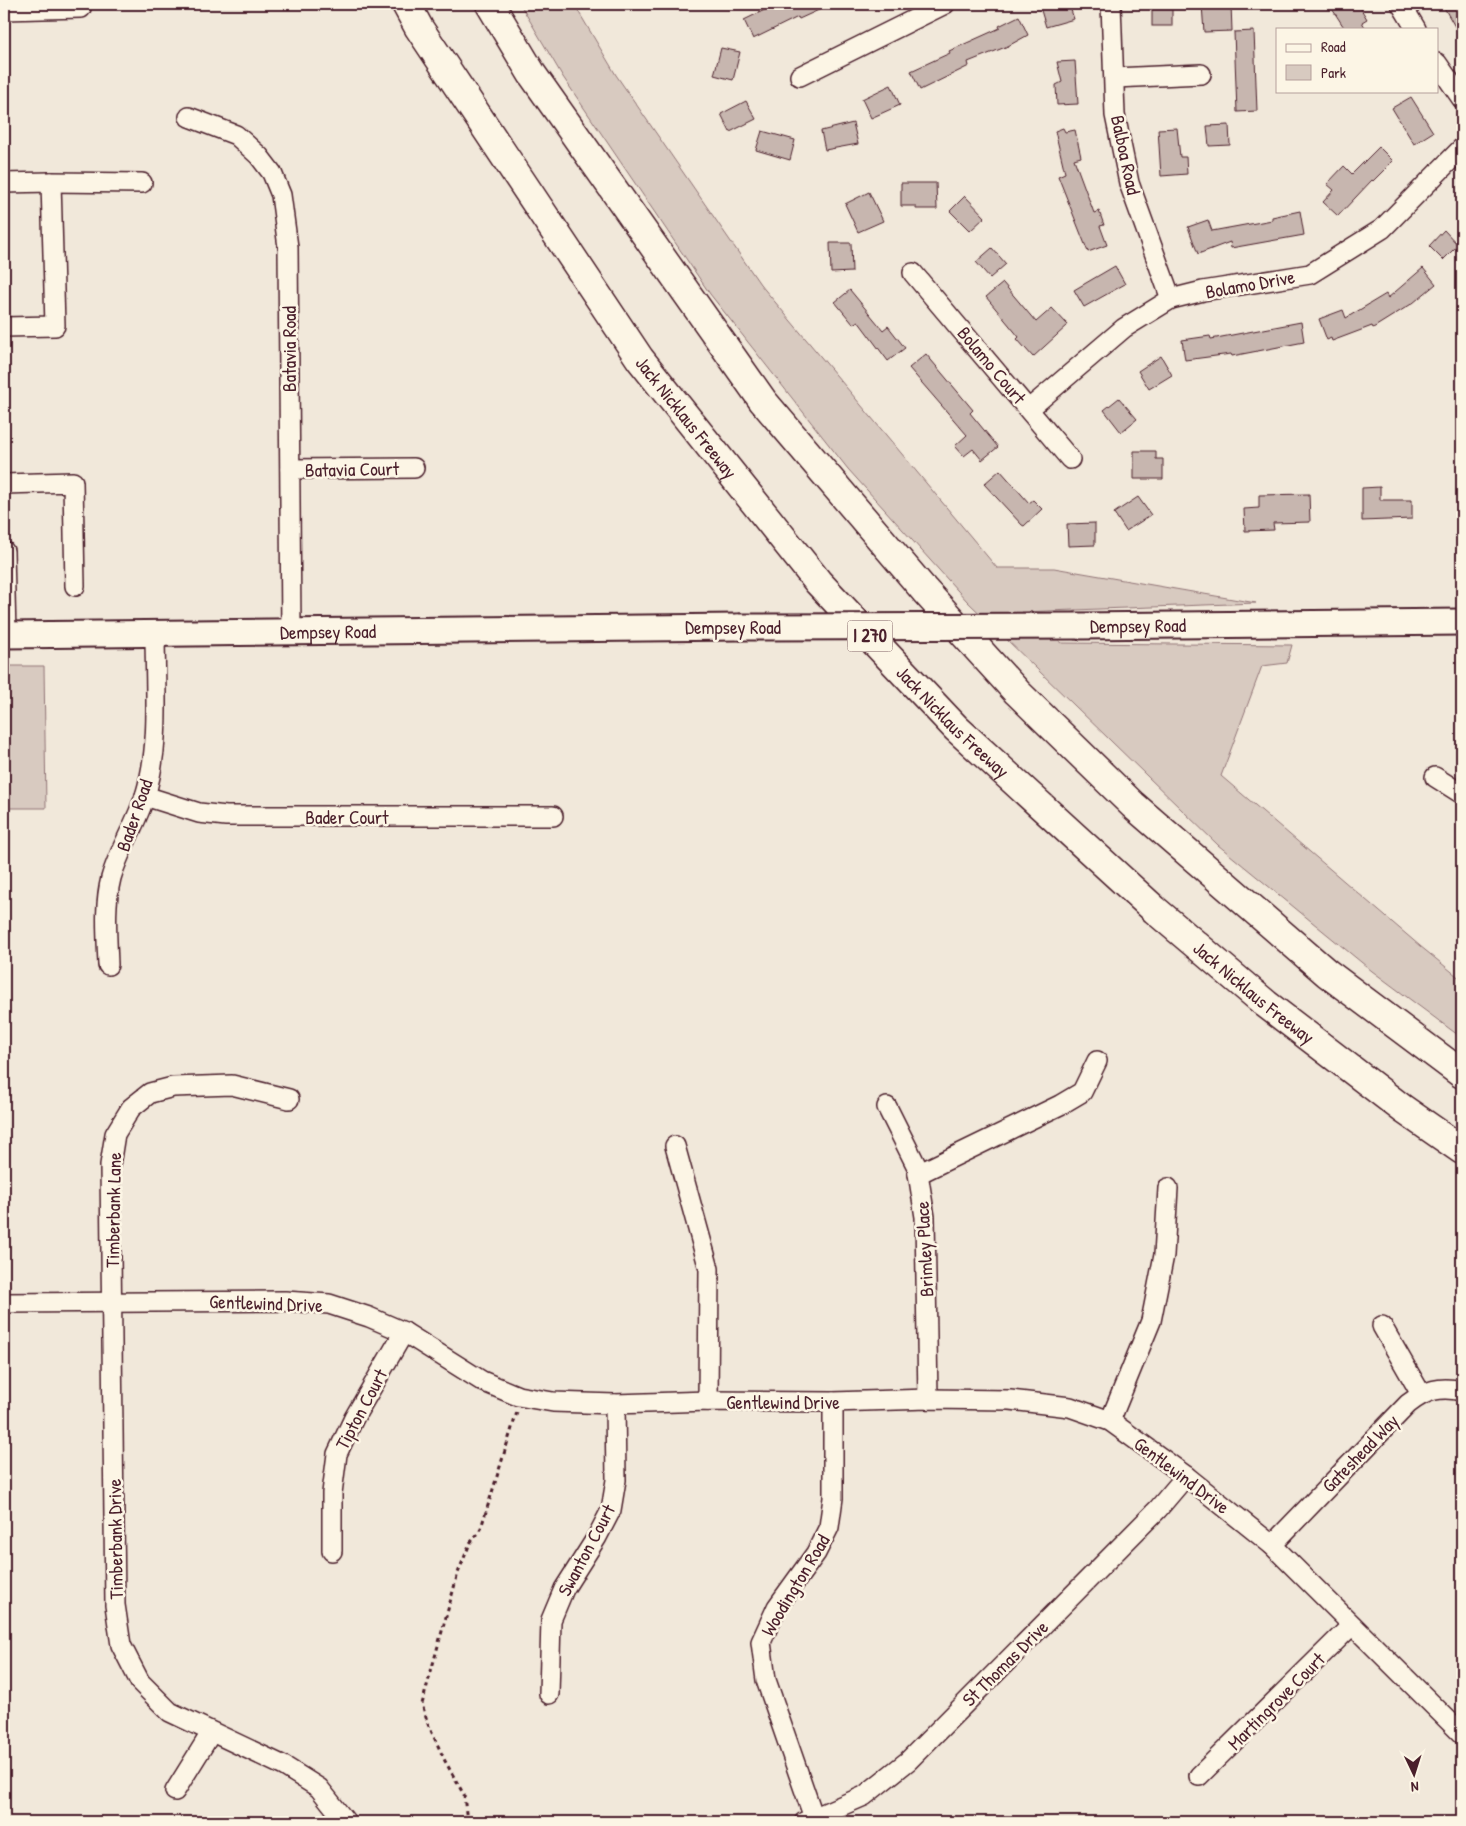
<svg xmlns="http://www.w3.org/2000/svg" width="1466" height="1826" viewBox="0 0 1466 1826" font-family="'Patrick Hand',sans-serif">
	<rect width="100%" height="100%" fill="#f1e8da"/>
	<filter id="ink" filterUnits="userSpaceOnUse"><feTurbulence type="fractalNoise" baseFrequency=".02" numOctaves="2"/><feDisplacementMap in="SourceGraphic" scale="10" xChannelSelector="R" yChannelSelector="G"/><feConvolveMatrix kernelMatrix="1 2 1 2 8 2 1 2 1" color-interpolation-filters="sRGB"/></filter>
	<g filter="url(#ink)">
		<g fill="#d8cac0" stroke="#917476">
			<polygon points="520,4 574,4 616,75 760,284 997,568 1054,568 1256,603 1022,612 1062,643 1292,645 1287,663 1262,666 1221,776 1420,946 1462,980 1462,1038 1372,971 1218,845 967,601 848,469 710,294 563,77"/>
			<polygon points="4,666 44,666 46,808 4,808"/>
		</g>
		<g fill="#c7b6af" stroke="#4a1f2b">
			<polygon points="777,4 832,4 799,19 798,17 753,39 744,20"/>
			<polygon points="1050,4 1069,4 1074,19 1046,27 1040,7"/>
			<rect x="1152" y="4" width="20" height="22"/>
			<polygon points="1231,4 1232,31 1204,32 1202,5"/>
			<polygon points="1329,4 1358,4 1367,19 1362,22 1366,29 1345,29"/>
			<polygon points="1442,4 1462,4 1462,39"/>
			<polygon points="1019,16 1028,35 1008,46 968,62 969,66 920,90 911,71 950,53 949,51 1000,28 999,26"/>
			<polygon points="1254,31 1257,111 1237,112 1234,32"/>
			<polygon points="721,48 740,52 733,80 714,75"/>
			<polygon points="1075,61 1078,104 1057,105 1056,85 1062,82 1057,62"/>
			<polygon points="891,85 900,105 871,118 862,99"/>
			<polygon points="1411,97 1433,132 1414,144 1392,108"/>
			<polygon points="746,101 756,119 730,132 721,114"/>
			<polygon points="853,123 858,144 825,150 821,131"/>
			<polygon points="1229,125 1230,145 1209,146 1207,126"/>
			<polygon points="1063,128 1065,132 1075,130 1081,157 1074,159 1094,213 1099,211 1104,225 1100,226 1107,245 1088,252 1058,176 1065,173 1055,131"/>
			<polygon points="1177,128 1180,157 1186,157 1187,174 1161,176 1158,129"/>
			<polygon points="762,131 795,140 790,160 756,150"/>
			<polygon points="1379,147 1393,161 1373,181 1372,180 1338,216 1323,202 1334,190 1327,184 1344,166 1352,174"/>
			<polygon points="901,183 936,183 937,209 916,209 916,206 901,206"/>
			<polygon points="869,192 883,221 858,232 845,204"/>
			<polygon points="965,196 985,217 970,231 950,211"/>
			<polygon points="1300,211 1304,235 1231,248 1230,242 1198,254 1188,227 1208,220 1212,231 1272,220 1272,217"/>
			<polygon points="1444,230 1458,245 1443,260 1429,246"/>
			<polygon points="830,243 851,243 852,272 831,273"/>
			<polygon points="992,248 1006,264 990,278 976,262"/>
			<polygon points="1115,266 1125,284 1084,307 1074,290"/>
			<polygon points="1423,268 1436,284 1413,303 1373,328 1372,326 1332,341 1331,338 1327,340 1319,319 1343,310 1346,318 1386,294 1388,298"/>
			<polygon points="1003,283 1036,322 1052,308 1068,325 1033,357 1017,339 1019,337 986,297"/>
			<polygon points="850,290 883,330 888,326 905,348 888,361 858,321 853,324 835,302"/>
			<polygon points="1301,322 1304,342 1232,356 1231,354 1185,360 1182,340 1210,336 1211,339"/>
			<polygon points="926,354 973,410 970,413 998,447 982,460 973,449 964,456 955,446 967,435 909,368"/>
			<polygon points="1161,356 1172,375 1149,389 1138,371"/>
			<polygon points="1119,398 1137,419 1121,432 1104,410"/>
			<polygon points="1134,451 1156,451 1156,459 1163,459 1163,479 1134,479"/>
			<polygon points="1000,470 1029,503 1033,500 1042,509 1024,526 1022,525 984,484"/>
			<polygon points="1380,487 1380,500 1412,500 1412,519 1362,521 1362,488"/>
			<polygon points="1309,494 1310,522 1273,523 1274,530 1245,531 1244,509 1259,508 1259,495"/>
			<polygon points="1138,497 1151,515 1126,531 1114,513"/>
			<polygon points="1095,523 1095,545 1068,546 1067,524"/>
		</g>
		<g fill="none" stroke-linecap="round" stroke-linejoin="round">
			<defs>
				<g id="minor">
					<polyline points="1111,4 1115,115 1129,183 1171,299"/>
					<polyline points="1401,4 1416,29"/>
					<polyline points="4,10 81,8 81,4"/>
					<polyline points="1437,63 1462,99"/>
					<polyline points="800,76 945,4"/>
					<polyline points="1115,78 1201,74"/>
					<polyline points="189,117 236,135 259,156 272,173 281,195 288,247 291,631"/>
					<polyline points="51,182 142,183"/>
					<polyline points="4,183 51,182 55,326 4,327"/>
					<polyline points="913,273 1070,459"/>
					<polyline points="1029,409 1124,328 1171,299 1203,291 1310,274 1382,229 1462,148"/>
					<polyline points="290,469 414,468"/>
					<polyline points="4,484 73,482 75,586"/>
					<polyline points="4,551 6,635"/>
					<polyline points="1435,777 1462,794"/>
					<polyline points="145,796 199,813 226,816 553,816"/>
					<path d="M108,965C107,936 104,906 111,878C119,850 136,824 145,796C161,745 155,687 155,633"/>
					<polyline points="289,1099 232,1085 173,1087 150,1093 131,1108 115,1134 110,1165 115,1605 121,1645 140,1682 170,1712 284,1766 319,1788 346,1822"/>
					<polyline points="887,1107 917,1167 925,1217 928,1399"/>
					<polyline points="675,1146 709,1269 708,1401"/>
					<polyline points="918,1174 1060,1105 1082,1092 1097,1061"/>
					<polyline points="4,1303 285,1301 329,1304 369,1317 404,1332 482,1381 518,1396 553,1402 615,1404 708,1401 833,1402 928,1399 1010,1400 1070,1407 1110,1421 1186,1476 1272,1545 1462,1734"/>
					<polyline points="1382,1326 1421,1394"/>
					<polyline points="1110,1421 1151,1321 1164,1255 1168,1188"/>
					<path d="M1272,1545L1408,1404C1426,1390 1440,1386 1462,1391"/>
					<polyline points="332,1551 332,1493 337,1454 354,1418 404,1332"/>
					<polyline points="549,1694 551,1620 564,1589 597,1537 611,1510 616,1480 615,1404"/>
					<polyline points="1199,1776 1352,1625"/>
					<polyline points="175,1791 211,1733"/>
					<polyline points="814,1818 766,1680 761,1642 777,1607 816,1553 829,1527 833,1498 833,1402"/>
					<polyline points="804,1822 864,1796 908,1761 1158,1509 1186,1476"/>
				</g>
				<g id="major">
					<path id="s1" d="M1077,626L1462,622"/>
					<path id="s2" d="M4,635L739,627"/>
				</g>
				<g id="highway">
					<path id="s3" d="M406,4L419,28L640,359L818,582L956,728L1155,910L1266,1004L1403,1109L1462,1150"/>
					<polyline points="490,4 532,74 763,401 925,591 1017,692 1133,805 1327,973 1462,1074"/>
				</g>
			</defs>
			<use href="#minor" stroke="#4a1f2b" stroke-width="22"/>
			<use href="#major" stroke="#4a1f2b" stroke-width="29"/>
			<use href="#highway" stroke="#4a1f2b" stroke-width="31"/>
			<polyline stroke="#4a1f2b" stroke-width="3" stroke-dasharray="4 4" stroke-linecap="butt" points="467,1822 464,1795 445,1761 428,1724 422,1704 458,1573 470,1543 480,1531 517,1412"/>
			<use href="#minor" stroke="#fcf5e5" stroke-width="19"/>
			<use href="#major" stroke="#fcf5e5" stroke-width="25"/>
			<use href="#highway" stroke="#fcf5e5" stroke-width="28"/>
			<defs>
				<polyline id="major-bridge" points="739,627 1077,626"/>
			</defs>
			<use href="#major-bridge" stroke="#4a1f2b" stroke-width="29" stroke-linecap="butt"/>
			<use href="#major-bridge" stroke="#fcf5e5" stroke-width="25"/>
		</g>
	</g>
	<g text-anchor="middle" stroke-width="5" stroke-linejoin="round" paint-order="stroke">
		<rect fill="#fcf5e5" stroke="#7f5f63" stroke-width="1" x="847.5" y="620.5" width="45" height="31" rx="4"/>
		<g font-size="18" font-weight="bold" fill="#4a1f2b">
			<text x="870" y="642">I 270</text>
		</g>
		<g font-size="19" fill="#4a1f2b" stroke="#fcf5e5">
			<text transform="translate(1126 155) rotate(78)" y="7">Balboa Road</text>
			<text transform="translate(1250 284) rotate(-10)" y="7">Bolamo Drive</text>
			<text transform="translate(289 349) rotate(-90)" y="7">Batavia Road</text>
			<text transform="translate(992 365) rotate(50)" y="7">Bolamo Court</text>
			<text dy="7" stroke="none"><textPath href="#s3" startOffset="500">Jack Nicklaus Freeway</textPath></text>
			<text transform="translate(352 469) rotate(-1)" y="7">Batavia Court</text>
			<text dy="7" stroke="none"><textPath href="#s1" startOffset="61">Dempsey Road</textPath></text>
			<text x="733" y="634">Dempsey Road</text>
			<text dy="7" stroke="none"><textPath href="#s2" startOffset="324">Dempsey Road</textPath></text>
			<text dy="7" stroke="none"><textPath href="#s3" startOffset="905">Jack Nicklaus Freeway</textPath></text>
			<text transform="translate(134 815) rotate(-71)" y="7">Bader Road</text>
			<text x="347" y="824">Bader Court</text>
			<text dy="7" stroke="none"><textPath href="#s3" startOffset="1310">Jack Nicklaus Freeway</textPath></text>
			<text transform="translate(113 1210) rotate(-89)" y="7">Timberbank Lane</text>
			<text transform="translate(924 1249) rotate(-93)" y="7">Brimley Place</text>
			<text transform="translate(266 1303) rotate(2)" y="7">Gentlewind Drive</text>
			<text x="783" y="1409">Gentlewind Drive</text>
			<text transform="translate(361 1409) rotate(-62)" y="7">Tipton Court</text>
			<text transform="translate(1360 1453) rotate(-46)" y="7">Gateshead Way</text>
			<text transform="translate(1182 1475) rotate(37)" y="7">Gentlewind Drive</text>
			<text transform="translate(115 1539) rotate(-91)" y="7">Timberbank Drive</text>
			<text transform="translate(586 1550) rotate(-62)" y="7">Swanton Court</text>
			<text transform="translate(795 1585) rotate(-59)" y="7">Woodington Road</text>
			<text transform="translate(1005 1663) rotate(-45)" y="7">St Thomas Drive</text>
			<text transform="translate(1276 1701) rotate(-45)" y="7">Martingrove Court</text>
		</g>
	</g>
	<rect width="1466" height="1826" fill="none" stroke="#fcf5e5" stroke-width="20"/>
	<rect x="10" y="10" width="1446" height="1806" fill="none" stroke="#4a1f2b" stroke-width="2" filter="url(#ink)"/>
	<rect x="1276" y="28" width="162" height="65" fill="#fcf5e5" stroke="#b59f9b"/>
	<rect x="1286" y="44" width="25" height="8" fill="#fcf5e5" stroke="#b59f9b"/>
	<text x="1321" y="52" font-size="15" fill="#4a1f2b">Road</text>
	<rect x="1286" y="65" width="25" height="15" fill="#d8cac0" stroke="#b59f9b"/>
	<text x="1321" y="78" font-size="15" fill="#4a1f2b">Park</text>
	<g transform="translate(1414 1774) rotate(176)" stroke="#fcf5e5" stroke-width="4" paint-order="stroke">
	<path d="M0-4L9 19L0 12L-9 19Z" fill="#4a1f2b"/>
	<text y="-8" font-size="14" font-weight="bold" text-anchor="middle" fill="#4a1f2b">N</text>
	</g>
</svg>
